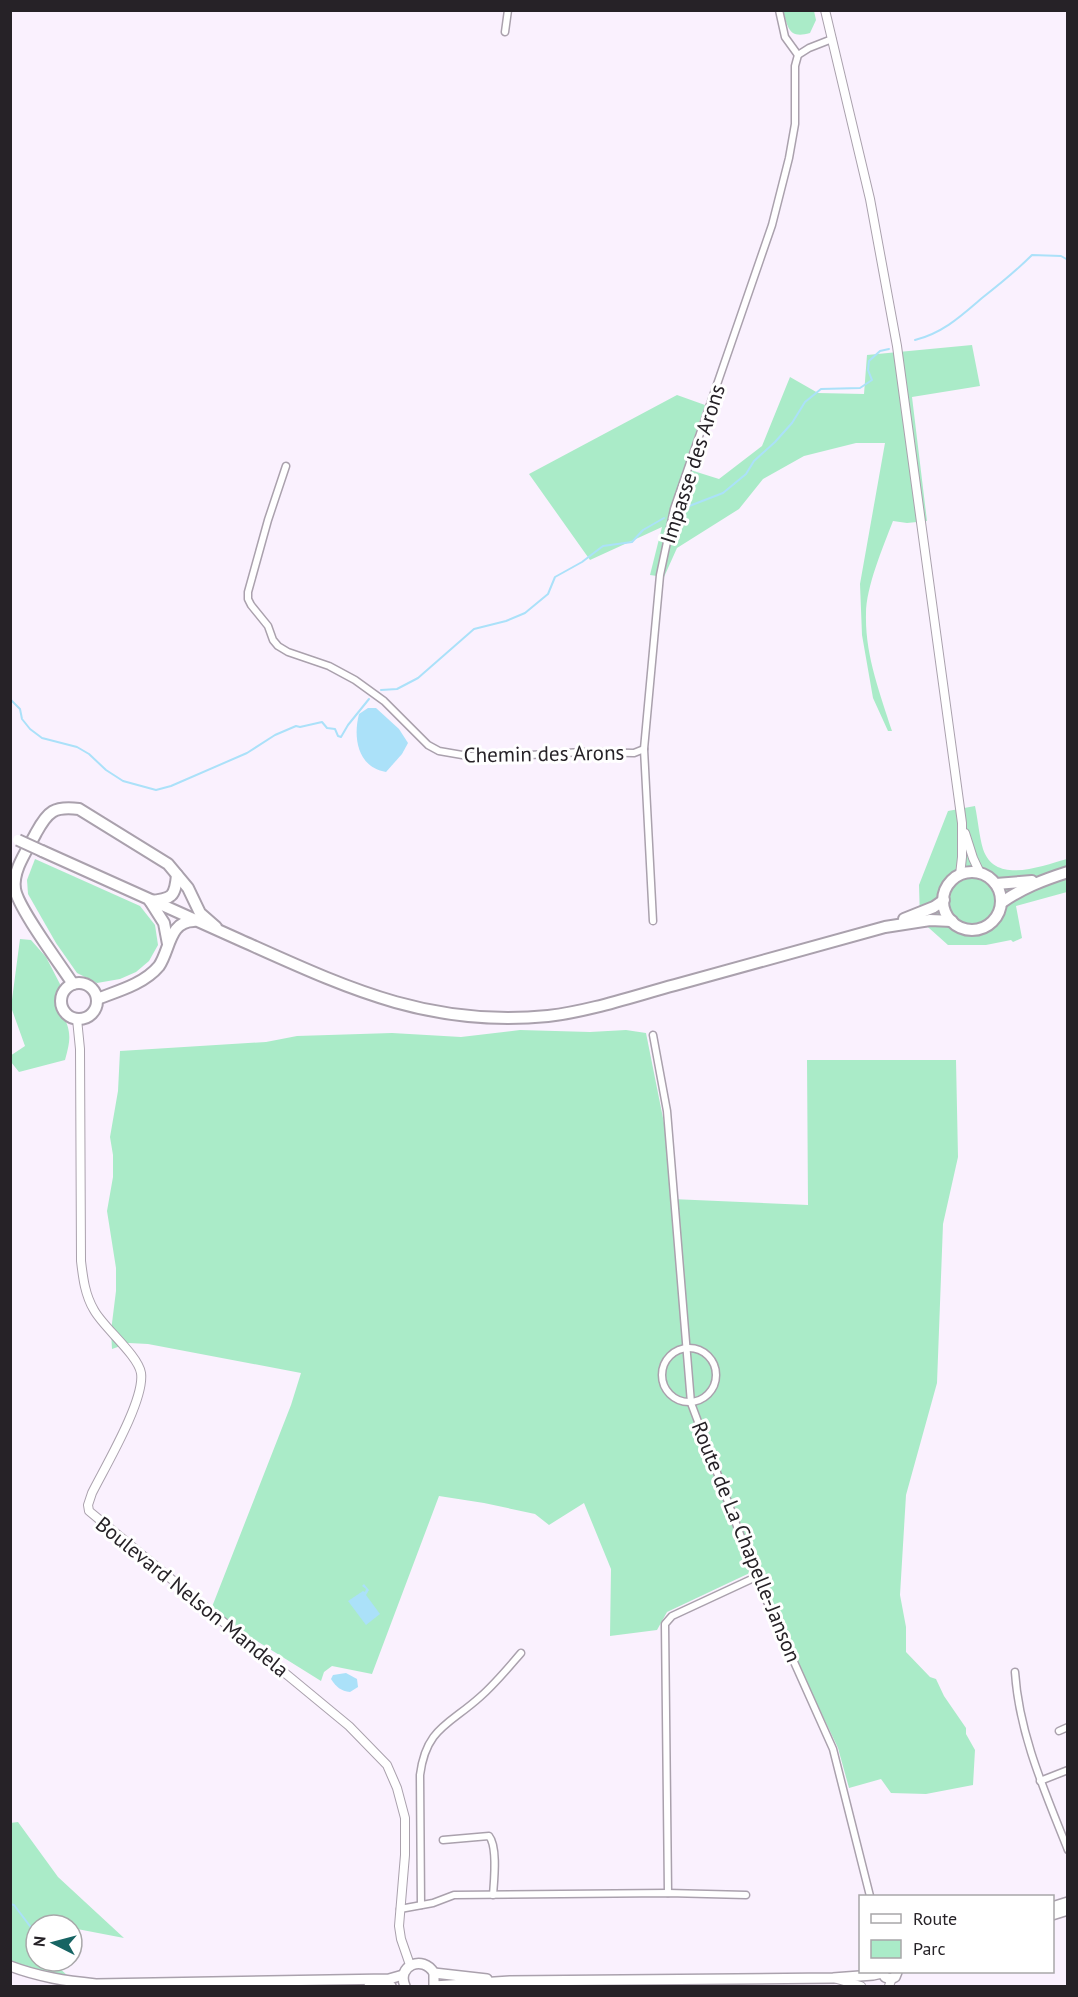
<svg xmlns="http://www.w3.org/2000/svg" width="1078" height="1997" viewBox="0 0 1078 1997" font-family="'PT Sans',sans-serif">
	<rect width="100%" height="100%" fill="#faf1fe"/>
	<g fill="#aaebc8">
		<path d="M783,11H814L816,20L810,33C789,39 788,28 783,11Z"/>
		<path d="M972,345L980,386L912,397L927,521L907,523L893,521C883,547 866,587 866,614C865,655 880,693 892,731H888L873,698L862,635L860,584L885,443H856L804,456L763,479L739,509L677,548L664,577L650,575L662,527L590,560L529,474L677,395L705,405L684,468L719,479L762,446L790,377L818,393L864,394L867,355Z"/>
		<path d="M975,806C978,820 979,835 983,849C995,885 1041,866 1067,859V892L1016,906L1022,938L1013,942L1011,940L986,945H948L920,920L919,885L948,811Z"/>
		<polygon points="35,859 140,906 155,925 158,945 149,961 136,972 120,979 97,983 77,973 56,943 28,894 27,880"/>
		<path d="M20,939L31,940L46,957L61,986L58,1007C71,1028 72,1036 65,1060L19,1072L11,1062L10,1056L25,1046L11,1007Z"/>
		<polygon points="520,1030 590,1032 626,1030 646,1033 665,1128 672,1199 808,1205 807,1060 956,1060 958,1157 943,1224 937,1383 906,1495 900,1595 906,1627 906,1652 930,1677 936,1679 944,1696 966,1728 966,1734 975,1750 973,1785 926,1794 891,1793 881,1779 849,1788 838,1748 777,1620 756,1570 667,1612 657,1630 610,1636 611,1569 584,1503 549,1525 535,1514 484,1503 439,1496 372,1674 332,1666 324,1672 321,1681 210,1612 291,1405 301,1373 148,1344 129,1343 112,1349 111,1331 116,1291 116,1268 107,1211 113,1177 113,1155 110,1137 118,1091 120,1051 266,1042 297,1036 392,1033 461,1037"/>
		<polygon points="18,1822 58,1877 124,1938 72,1928 72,1925 36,1925 36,1961 57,1961 57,1966 79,1986 11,1972 10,1823"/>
	</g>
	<g fill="#abe1f9">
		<path d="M368,708H376L399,729L408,743L402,754L386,772C357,767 353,737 359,714Z"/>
		<polygon points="364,1584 369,1590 366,1595 380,1614 366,1625 348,1601 363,1591 365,1592 366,1589 362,1586"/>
		<path d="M346,1673L357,1679L358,1687L350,1692C341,1691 336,1687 331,1679L333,1675Z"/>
	</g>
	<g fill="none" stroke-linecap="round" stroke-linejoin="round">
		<g stroke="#abe1f9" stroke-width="2">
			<path d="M915,340C943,333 961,316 982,298C1000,284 1016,271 1032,255L1061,256L1068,260"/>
			<polyline points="684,508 723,493 746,474 754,461 775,442 792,423 805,402 821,389 860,388 872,380 868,370 869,361 880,351 889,349"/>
			<polyline points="381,690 397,689 418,678 474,629 506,621 525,613 548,594 555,577 582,562 603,546 632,542 643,530 664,518"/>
			<polyline points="10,699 20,709 22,719 30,729 42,738 77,747 89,754 106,770 123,781 156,790 171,786 247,753 275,735 296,726 300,727 322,722 327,728 335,729 338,736 341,737 348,725 369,699"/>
			<polyline points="10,1904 14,1905 36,1934"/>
		</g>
		<defs>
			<g id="minor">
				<polyline points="779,10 785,37 798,55"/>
				<polyline points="505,32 508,10"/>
				<polyline points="286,466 268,520 248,592 248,599 251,605 268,626 273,640 278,646 288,652 329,666 355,680 384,701 428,745 439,751 468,756 512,756 583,752 634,753 644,749"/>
				<polyline points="653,921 644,749 660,575 674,509 772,225 789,158 795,124 795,66 798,55 809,48 832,39"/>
				<polyline points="653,1035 667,1111 691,1403 756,1577 833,1749 870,1896"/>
				<circle cx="689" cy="1375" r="27"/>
				<path d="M1015,1672C1019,1734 1045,1792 1068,1850"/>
				<polyline points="1059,1731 1068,1727"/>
				<polyline points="1040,1781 1068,1770"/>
				<path d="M443,1840L489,1836C498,1847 494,1881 493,1895"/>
				<polyline points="668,1893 665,1624 672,1616 756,1577"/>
				<path d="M421,1905L420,1775C426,1728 449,1725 480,1697C495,1684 508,1668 521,1653"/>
				<polyline points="400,1909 433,1903 454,1895 668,1893 746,1895"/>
			</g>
			<g id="tertiary">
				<polyline points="825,10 870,199 897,346 962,823 962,857 960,875"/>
				<polyline points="965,833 973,858 980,873"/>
				<path d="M77,1019L80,1049L81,1261C83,1278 85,1295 94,1310C103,1327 138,1355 141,1373C145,1400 105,1467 92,1493L88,1505L89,1511L349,1726L387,1765L397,1788L405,1818V1855L399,1926L401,1939L410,1965"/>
				<polyline points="837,1979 861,1986"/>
				<polyline points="889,1986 892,1978"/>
			</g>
			<g id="secondary">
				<polyline points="1052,1907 1068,1902"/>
				<polyline points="1052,1915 1068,1910"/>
				<path d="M10,1966C39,1977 66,1981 96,1984L389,1979L403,1975"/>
				<polyline points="882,1972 885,1977 890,1979 895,1977 897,1972"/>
				<polyline points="434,1973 487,1979"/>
				<polyline points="369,1986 391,1986"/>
				<path d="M405,1986C396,1966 423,1954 434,1973V1986L510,1981L833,1978L873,1975L882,1973"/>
			</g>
			<g id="primary">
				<path d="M42,851C108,880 174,911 240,940C345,987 429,1028 548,1016C591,1011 634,996 675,985C745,966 815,947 885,927L930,920L952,921"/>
				<circle cx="972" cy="901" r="29"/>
				<polyline points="996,884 1032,881"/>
				<polyline points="150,901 164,923 168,944"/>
				<path d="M150,901C172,899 175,897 177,875"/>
				<path d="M1001,903C1022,888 1043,880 1068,872"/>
				<polyline points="904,919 934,907 944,900"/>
				<circle cx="79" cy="1001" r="18"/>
				<path d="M73,984C60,964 18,908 15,889C12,870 28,849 36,833C48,811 54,806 79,809L168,864L188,888L200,913L216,927"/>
				<path d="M97,999C118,991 144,984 159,966C170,950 169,921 194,921"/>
			</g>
		</defs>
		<use href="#minor" stroke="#aaa1ad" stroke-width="9"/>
		<use href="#tertiary" stroke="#aaa1ad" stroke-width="10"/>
		<use href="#secondary" stroke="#aaa1ad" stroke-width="12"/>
		<use href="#primary" stroke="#aaa1ad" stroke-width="14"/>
		<use href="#minor" stroke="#fff" stroke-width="6"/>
		<use href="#tertiary" stroke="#fff" stroke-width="8"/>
		<use href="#secondary" stroke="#fff" stroke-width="9"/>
		<use href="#primary" stroke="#fff" stroke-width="10"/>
		<defs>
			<polyline id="primary-bridge" points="18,840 42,851"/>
		</defs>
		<use href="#primary-bridge" stroke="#aaa1ad" stroke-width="14" stroke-linecap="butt"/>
		<use href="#primary-bridge" stroke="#fff" stroke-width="10"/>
	</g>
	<g text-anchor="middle" stroke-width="6" stroke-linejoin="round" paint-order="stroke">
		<g font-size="21" fill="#262227" stroke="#fff">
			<text transform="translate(693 464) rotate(-72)" y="7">Impasse des Arons</text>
			<text transform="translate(544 754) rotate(-1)" y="7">Chemin des Arons</text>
			<text transform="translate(746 1542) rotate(68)" y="7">Route de La Chapelle-Janson</text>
			<text transform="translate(192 1597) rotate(39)" y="7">Boulevard Nelson Mandela</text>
		</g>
	</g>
	<rect width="1078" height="1997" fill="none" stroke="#262227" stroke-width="24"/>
	<rect x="859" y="1895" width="195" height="78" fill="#ffffff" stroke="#a8a7a9" stroke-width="1.5"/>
	<rect x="871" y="1914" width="30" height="9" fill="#ffffff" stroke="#a8a7a9" stroke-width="1.5"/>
	<text x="913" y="1925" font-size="18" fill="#262227">Route</text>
	<rect x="871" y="1940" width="30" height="18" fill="#aaebc8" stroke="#a8a7a9" stroke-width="1.5"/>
	<text x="913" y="1955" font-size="18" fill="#262227">Parc</text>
	<g transform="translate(54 1943) rotate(276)"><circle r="28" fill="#ffffff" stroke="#a8a7a9" stroke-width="1.5"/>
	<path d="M0-4.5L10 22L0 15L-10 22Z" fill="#166463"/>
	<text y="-9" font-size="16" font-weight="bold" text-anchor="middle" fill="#262227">N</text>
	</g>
</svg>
